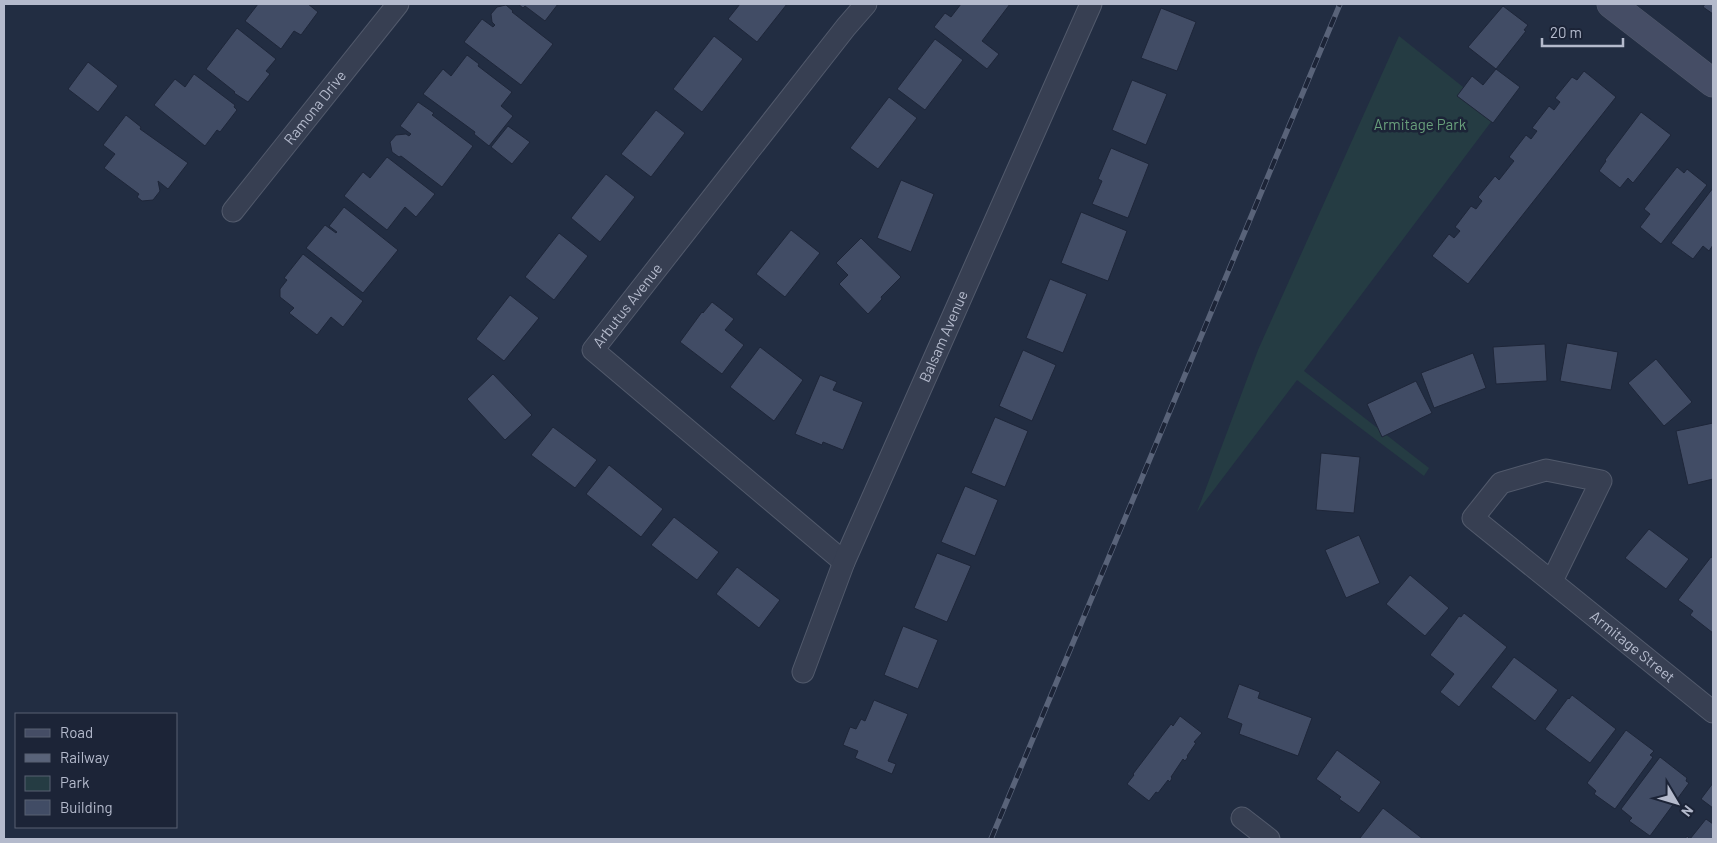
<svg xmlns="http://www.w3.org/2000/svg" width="1717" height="843" viewBox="0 0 1717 843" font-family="Barlow,sans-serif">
	<rect width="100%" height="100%" fill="#222d42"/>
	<polygon fill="#253c43" points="1399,36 1497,114 1304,371 1429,468 1424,476 1297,380 1197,512 1258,350"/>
	<g fill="#414c65" stroke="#1e2639">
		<polygon points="258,4 308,4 318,12 301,35 294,31 281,49 245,21"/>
		<polygon points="518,4 558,4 545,21 525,6 523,8"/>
		<polygon points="740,4 787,4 757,42 728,19"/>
		<polygon points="961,4 1010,4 982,41 999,54 987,69 934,27 945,13 951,17"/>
		<polygon points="1705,4 1713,4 1713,14 1703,7"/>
		<polygon points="506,5 513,11 512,12 553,44 521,85 464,42 482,19 493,27 495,25 492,22 491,14 497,7"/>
		<polygon points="1503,6 1528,25 1524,30 1526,31 1496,69 1520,87 1493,123 1457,96 1472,76 1483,85 1496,69 1468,47"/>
		<polygon points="1161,8 1196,22 1177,71 1141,58"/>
		<polygon points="237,28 276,59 266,71 270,74 248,102 234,93 235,92 206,69"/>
		<polygon points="714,36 743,59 702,112 673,89"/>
		<polygon points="935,39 963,60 925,110 897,89"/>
		<polygon points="467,55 479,64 478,66 512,92 501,106 513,116 489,146 474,134 475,132 423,94 443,69 451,76"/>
		<polygon points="88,62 118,86 98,112 68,89"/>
		<polygon points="1584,71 1616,97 1468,284 1432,256 1449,234 1454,238 1460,231 1455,227 1471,206 1476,209 1482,201 1478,197 1495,176 1499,180 1514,161 1509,157 1526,135 1531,139 1537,131 1532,128 1549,106 1554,110 1560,102 1555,98 1572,77 1577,80"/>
		<polygon points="194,74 235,105 234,107 237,110 220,132 217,130 205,146 154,105 175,79 185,87"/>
		<polygon points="1132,80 1167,94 1146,145 1112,130"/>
		<polygon points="889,97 917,118 878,169 850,148"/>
		<polygon points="418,102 434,113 432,115 473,146 442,187 401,156 399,157 392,152 390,142 396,135 406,134 409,136 411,134 400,126"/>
		<polygon points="656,110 685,133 651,177 621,154"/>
		<polygon points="1641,112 1671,135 1633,183 1628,178 1620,188 1599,171 1606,161 1605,160"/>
		<polygon points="126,115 141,127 140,129 188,163 168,189 158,181 160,191 153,200 142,201 137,197 139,194 104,168 115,154 103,145"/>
		<polygon points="508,126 530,142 512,164 491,147"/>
		<polygon points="1111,148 1149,164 1128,218 1092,204 1102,181 1098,179"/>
		<polygon points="387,157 435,194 416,217 405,207 387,230 344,196 363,172 370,178"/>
		<polygon points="1677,167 1684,173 1687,169 1707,185 1661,244 1640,227 1650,214 1644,209"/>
		<polygon points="606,174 635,197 600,242 571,218"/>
		<polygon points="901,180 934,194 911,252 877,238"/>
		<polygon points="1713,188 1713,245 1709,251 1703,246 1693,259 1671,243"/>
		<polygon points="344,207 398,250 363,293 306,248 325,225 336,233 337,232 329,226"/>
		<polygon points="1081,212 1127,231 1108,281 1061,263"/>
		<polygon points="791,230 820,253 785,297 756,274"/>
		<polygon points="559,233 588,256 554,300 525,277"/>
		<polygon points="861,238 901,277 881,297 882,299 868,314 839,284 848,275 836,263"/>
		<polygon points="303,254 363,301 343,327 331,317 317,335 289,313 294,308 280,297 280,289 287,280 284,278"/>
		<polygon points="1050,279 1087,294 1063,353 1026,338"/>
		<polygon points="510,295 539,318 504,361 476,339"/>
		<polygon points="712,302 734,319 725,330 744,345 722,374 680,342 702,312 703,313"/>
		<polygon points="1567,343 1618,352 1611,390 1560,381"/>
		<polygon points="1545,344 1547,381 1496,384 1493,347"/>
		<polygon points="760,347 803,380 774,421 730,387"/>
		<polygon points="1023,350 1056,365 1032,421 999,406"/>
		<polygon points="1473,353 1486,388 1434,408 1421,373"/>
		<polygon points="1656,359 1692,402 1664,426 1628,383"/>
		<polygon points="493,374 532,415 505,440 467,399"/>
		<polygon points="820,375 837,382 833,390 863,402 843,450 823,442 822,445 795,434"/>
		<polygon points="1416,381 1432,413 1382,437 1367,404"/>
		<polygon points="995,417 1028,431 1005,487 971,473"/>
		<polygon points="1713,423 1713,479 1688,485 1676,431"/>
		<polygon points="553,427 597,460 575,488 531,455"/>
		<polygon points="1321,453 1360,457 1354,513 1316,510"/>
		<polygon points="609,465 663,509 641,537 586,494"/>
		<polygon points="965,486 998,500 975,556 941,542"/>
		<polygon points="674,517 719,552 697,580 651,545"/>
		<polygon points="1649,529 1689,559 1666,589 1625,558"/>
		<polygon points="1359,535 1380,583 1346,598 1325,550"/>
		<polygon points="937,553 971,566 947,622 914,608"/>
		<polygon points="1711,557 1713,558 1713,633 1690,615 1693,611 1678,600"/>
		<polygon points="737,567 780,600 759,628 716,594"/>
		<polygon points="1410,575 1449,608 1425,636 1386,604"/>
		<polygon points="1464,613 1507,647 1459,707 1440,692 1454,674 1430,655 1459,616 1461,617"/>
		<polygon points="903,626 938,640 918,689 884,675"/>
		<polygon points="1514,657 1558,690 1535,721 1491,687"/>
		<polygon points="1239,684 1260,692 1258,698 1312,718 1298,756 1239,734 1242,724 1227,718"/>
		<polygon points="1572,695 1616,729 1590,763 1545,729 1568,698 1569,699"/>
		<polygon points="874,700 908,714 888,761 896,764 892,774 855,758 858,751 843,745 850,727 856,729 861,719 865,721"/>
		<polygon points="1180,716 1202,733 1194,742 1196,743 1187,756 1188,757 1185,761 1183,759 1171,777 1172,778 1170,782 1168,780 1158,793 1156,792 1149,801 1127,784 1134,775 1133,774 1171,724 1173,726"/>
		<polygon points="1626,730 1654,751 1650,755 1653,757 1615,809 1594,794 1596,791 1587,783"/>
		<polygon points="1337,750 1381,782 1359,813 1339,799 1341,797 1316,779"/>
		<polygon points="1660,757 1687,778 1686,781 1689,783 1650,836 1629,821 1632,818 1621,809"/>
		<polygon points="1713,783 1713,808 1701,799"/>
		<polygon points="1383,808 1423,839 1361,839 1360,838"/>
		<polygon points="1706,819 1713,824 1713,839 1685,839 1687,836 1690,839"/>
	</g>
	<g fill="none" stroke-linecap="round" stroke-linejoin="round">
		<defs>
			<g id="street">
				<path id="s1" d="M233,211L398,4"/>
				<path id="s2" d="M844,562L593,350L846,27L866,4"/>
				<path id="s3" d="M1552,581L1601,481L1546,470L1501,483L1473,518L1713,712"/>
				<path id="s4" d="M803,672L844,562L1091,4"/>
				<polyline points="1242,818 1269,839"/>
			</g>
			<polyline id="secondary" points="1611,4 1713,83"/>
		</defs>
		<use href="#street" stroke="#525a6c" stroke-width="23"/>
		<use href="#secondary" stroke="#525a6c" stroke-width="29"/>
		<use href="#street" stroke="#373f52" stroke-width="21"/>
		<use href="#secondary" stroke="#454d65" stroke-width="28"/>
		<defs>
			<polyline id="rail" points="991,839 1340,4"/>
		</defs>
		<use href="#rail" stroke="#596379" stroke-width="5.5"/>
		<use href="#rail" stroke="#1c2437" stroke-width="4" stroke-dasharray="11" stroke-linecap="butt"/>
	</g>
	<g text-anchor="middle" stroke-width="5" stroke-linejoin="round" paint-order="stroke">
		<g font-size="15" fill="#b4bacc" stroke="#1c2437">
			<text dy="5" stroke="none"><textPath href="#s1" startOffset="132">Ramona Drive</textPath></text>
			<text dy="5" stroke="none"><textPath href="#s2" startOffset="385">Arbutus Avenue</textPath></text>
			<text dy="5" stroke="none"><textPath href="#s4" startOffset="364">Balsam Avenue</textPath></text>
			<text dy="5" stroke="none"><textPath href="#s3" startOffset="464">Armitage Street</textPath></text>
		</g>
		<g font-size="15" fill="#689f7b" stroke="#1c2437">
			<text x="1420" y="130">Armitage Park</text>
		</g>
	</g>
	<rect width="1717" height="843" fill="none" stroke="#b4bacc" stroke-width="10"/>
	<rect x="15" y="713" width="162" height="115" fill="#1c2437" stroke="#596073"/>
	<rect x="25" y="729" width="25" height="8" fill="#454d65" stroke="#596073"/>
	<text x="60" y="738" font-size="15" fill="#b4bacc">Road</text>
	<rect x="25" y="754" width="25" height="8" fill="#596379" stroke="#596073"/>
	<text x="60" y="763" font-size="15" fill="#b4bacc">Railway</text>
	<rect x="25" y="776" width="25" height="15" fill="#253c43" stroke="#596073"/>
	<text x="60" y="788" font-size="15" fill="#b4bacc">Park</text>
	<rect x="25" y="800" width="25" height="15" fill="#414c65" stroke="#596073"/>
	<text x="60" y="813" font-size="15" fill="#b4bacc">Building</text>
	<g transform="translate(1677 803) rotate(128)" stroke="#1c2437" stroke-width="4" paint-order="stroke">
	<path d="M0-4L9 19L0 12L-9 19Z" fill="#b4bacc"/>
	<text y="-8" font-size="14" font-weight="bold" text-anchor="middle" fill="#b4bacc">N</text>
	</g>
	<path d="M1542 38v8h81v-8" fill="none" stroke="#b4bacc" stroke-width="2.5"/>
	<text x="1550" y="38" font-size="15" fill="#b4bacc" stroke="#1c2437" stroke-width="4" paint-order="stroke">20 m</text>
</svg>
